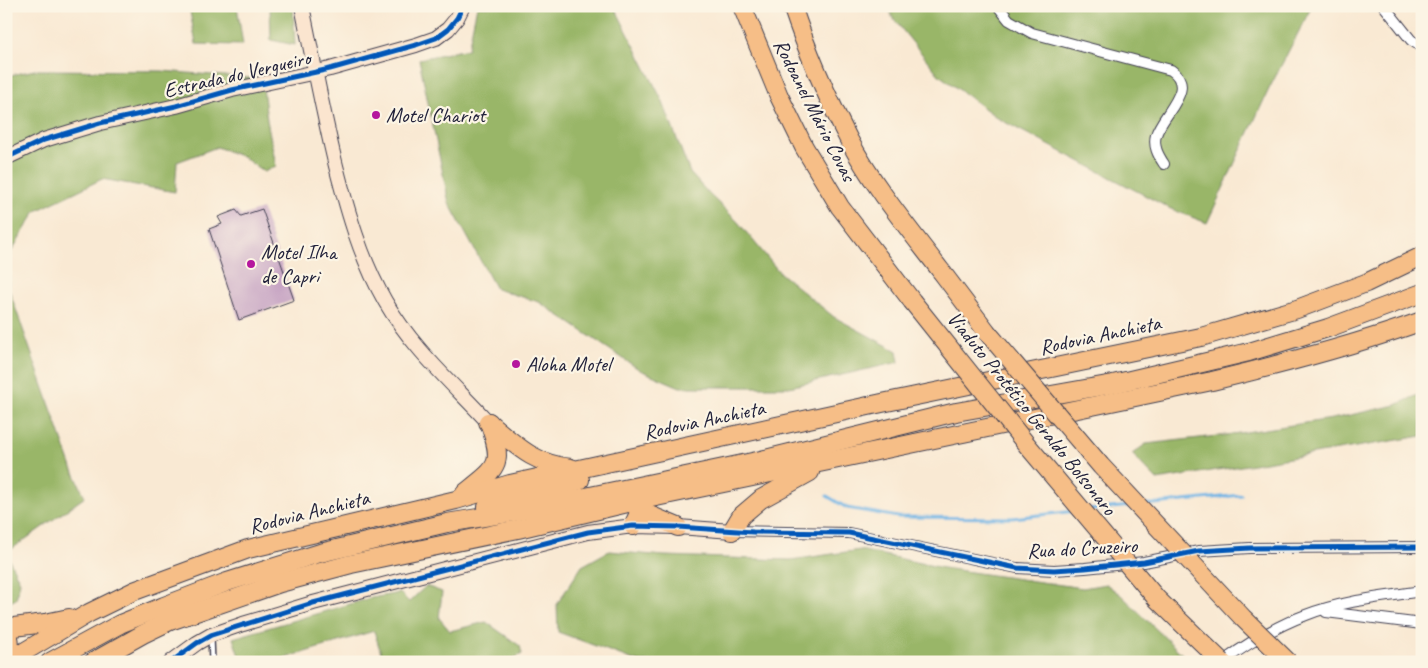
<svg xmlns="http://www.w3.org/2000/svg" width="1428" height="668" viewBox="0 0 1428 668" font-family="Caveat,sans-serif">
	<rect width="100%" height="100%" fill="#fcf5e5"/>
	<filter id="ink" filterUnits="userSpaceOnUse"><feTurbulence type="fractalNoise" baseFrequency=".02" numOctaves="2"/><feDisplacementMap in="SourceGraphic" scale="10" xChannelSelector="R" yChannelSelector="G"/><feConvolveMatrix kernelMatrix="1 2 1 2 8 2 1 2 1" color-interpolation-filters="sRGB"/></filter>
	<filter id="wash" filterUnits="userSpaceOnUse"><feTurbulence type="fractalNoise" baseFrequency=".0096" numOctaves="4" result="noise"/><feDisplacementMap in="SourceGraphic" scale="20" xChannelSelector="R" yChannelSelector="G"/><feGaussianBlur stdDeviation="1.12" result="paint"/><feColorMatrix in="noise" values="0 0 0 0 0 0 0 0 0 0 0 0 0 0 0 0 0 1.4 0 .05"/><feComposite in="paint" operator="in"/></filter>
	<g filter="url(#wash)">
		<rect width="100%" height="100%" fill="#f9e9d3"/>
		<g fill="#99b668" stroke="#5e6c52">
			<polygon points="189,6 237,6 243,45 196,44"/>
			<polygon points="270,6 293,6 295,45 271,40"/>
			<polygon points="477,6 614,6 662,100 690,173 710,195 737,221 780,273 834,317 897,351 899,362 789,387 680,387 640,370 539,302 496,289 449,203 419,59 468,49"/>
			<polygon points="888,6 1312,6 1269,89 1207,223 1171,209 999,119 939,75 892,17"/>
			<polygon points="35,70 162,71 262,79 267,120 276,166 264,172 243,157 217,147 177,162 175,192 102,179 36,211 11,252 8,287 72,468 85,497 6,553 20,582 16,599 6,604 6,76"/>
			<polygon points="1422,393 1422,436 1157,480 1132,454 1146,444 1226,435 1332,419 1396,405"/>
			<polygon points="860,550 943,568 1083,588 1106,584 1121,595 1190,662 639,662 558,632 557,604 582,566 609,551 664,556 791,560"/>
			<polygon points="426,586 442,592 439,618 450,631 486,622 520,646 522,654 507,662 384,662 374,631 272,662 241,662 233,638 371,598 400,593 409,602"/>
		</g>
		<g fill="none" stroke-linecap="round" stroke-linejoin="round">
			<g stroke="#6fb4e5" stroke-width="3">
				<polyline points="827,496 847,508 898,517 1012,518 1076,511"/>
				<polyline points="1145,505 1241,495"/>
				<polyline points="1090,510 1131,506"/>
			</g>
		</g>
		<g id="blocks">
			<polygon fill="#c19bc0" points="262,209 294,300 239,320 209,229 222,224 218,217 236,210 241,216"/>
		</g>
	</g>
	<g filter="url(#ink)">
		<use href="#blocks" fill-opacity="0" stroke="#424052" stroke-width="1"/>
		<g fill="none" stroke-linecap="round" stroke-linejoin="round">
			<defs>
				<polyline id="lane" points="211,637 212,662"/>
				<g id="street">
					<path d="M998,6L1009,20L1032,33L1171,70C1198,88 1162,114 1156,135C1153,146 1158,155 1164,164"/>
					<polyline points="1384,6 1411,40 1422,47"/>
					<polyline points="732,531 849,533 1017,568 1054,570 1085,568 1144,562 1199,551 1250,548 1422,547"/>
					<polyline points="1326,612 1422,624"/>
					<path d="M1222,662C1247,644 1276,626 1306,615C1342,601 1383,597 1422,591"/>
				</g>
				<g id="secondary">
					<path d="M302,6C313,59 323,113 336,166C348,213 361,259 385,301C412,348 452,383 488,422"/>
					<polyline points="6,158 44,140 100,123 176,106 232,90 330,69 416,45 436,38 448,29 457,18 463,6"/>
					<polyline points="171,662 197,643 211,635 243,624 313,603 588,532 633,526 678,527 732,531"/>
				</g>
				<g id="highway">
					<polyline points="742,6 779,96 804,147 840,207 912,301"/>
					<path d="M792,6C807,51 827,97 849,140C874,187 909,229 941,271"/>
					<path d="M488,422C516,445 533,464 571,468"/>
					<path d="M465,493C499,466 504,465 489,422"/>
					<polyline points="632,502 640,511 678,527"/>
					<polyline points="487,507 580,480"/>
					<polyline points="633,526 640,511"/>
					<polyline points="732,531 741,516 761,499 810,472"/>
					<polyline points="6,628 45,623 69,618"/>
					<path d="M6,630C11,639 11,647 6,656"/>
					<polyline points="7,662 89,613 134,591 248,549 456,500 510,484 882,403 1201,337 1297,309 1366,283 1422,256"/>
					<polyline points="50,662 120,624 164,606 227,582 320,553 447,523 514,512 757,461 956,412 1113,384 1249,352 1328,328 1422,293"/>
					<path d="M93,662L143,634L170,621L280,583L351,564L518,529L632,502L1212,381C1283,364 1353,346 1422,321"/>
				</g>
			</defs>
			<use href="#lane" stroke="#424052" stroke-width="8"/>
			<use href="#street" stroke="#424052" stroke-width="12"/>
			<use href="#secondary" stroke="#424052" stroke-width="16"/>
			<use href="#highway" stroke="#424052" stroke-width="20"/>
			<use href="#lane" stroke="#fff" stroke-width="5"/>
			<use href="#street" stroke="#fff" stroke-width="10"/>
			<use href="#secondary" stroke="#fbe5cf" stroke-width="14"/>
			<use href="#highway" stroke="#f6be87" stroke-width="18"/>
			<defs>
				<g id="highway-bridge">
					<polyline points="941,271 987,332 1101,466 1243,618 1288,662"/>
					<polyline points="912,301 1027,445 1157,599 1222,662"/>
				</g>
			</defs>
			<use href="#highway-bridge" stroke="#424052" stroke-width="20" stroke-linecap="butt"/>
			<use href="#highway-bridge" stroke="#f6be87" stroke-width="18"/>
			<defs>
				<g id="cycleway">
					<polyline points="6,158 44,140 100,123 176,106 232,90 330,69 416,45 436,38 448,29 457,18 463,6"/>
					<polyline points="171,662 197,643 211,635 313,603 588,532 633,526 678,527 753,532 849,533 1017,568 1054,570 1085,568 1144,562 1199,551 1250,548 1422,547"/>
				</g>
			</defs>
			<use href="#cycleway" stroke="#fcf5e5" stroke-width="8"/>
			<use href="#cycleway" stroke="#0057b8" stroke-width="5"/>
		</g>
	</g>
	<g fill="#b5179e" stroke="#fcf5e5" stroke-width="2">
		<circle cx="376" cy="115" r="5"/>
		<circle cx="251" cy="264" r="5"/>
		<circle cx="516" cy="364" r="5"/>
	</g>
	<g text-anchor="middle" stroke-width="4.5" stroke-linejoin="round" paint-order="stroke">
		<g font-size="21" fill="#22223b" stroke="#fcf5e5">
			<text transform="translate(237 74) rotate(-13)" y="7">Estrada do Vergueiro</text>
			<text transform="translate(815 110) rotate(63)" y="7">Rodoanel Mário Covas</text>
			<text transform="translate(1100 335) rotate(-12)" y="7">Rodovia Anchieta</text>
			<text transform="translate(1032 413) rotate(51)" y="7">Viaduto Protético Geraldo Bolsonaro</text>
			<text transform="translate(704 420) rotate(-12)" y="7">Rodovia Anchieta</text>
			<text transform="translate(309 512) rotate(-14)" y="7">Rodovia Anchieta</text>
			<text transform="translate(1082 548) rotate(-3)" y="7">Rua do Cruzeiro</text>
		</g>
		<g font-size="21" fill="#22223b" stroke="#fcf5e5" text-anchor="start">
			<text x="386" y="122">Motel Chariot</text>
			<text x="261" y="259">Motel Ilha<tspan x="261" dy="24">de Capri</tspan></text>
			<text x="526" y="371">Aloha Motel</text>
		</g>
	</g>
	<rect width="1428" height="668" fill="none" stroke="#fcf5e5" stroke-width="25"/>
</svg>
